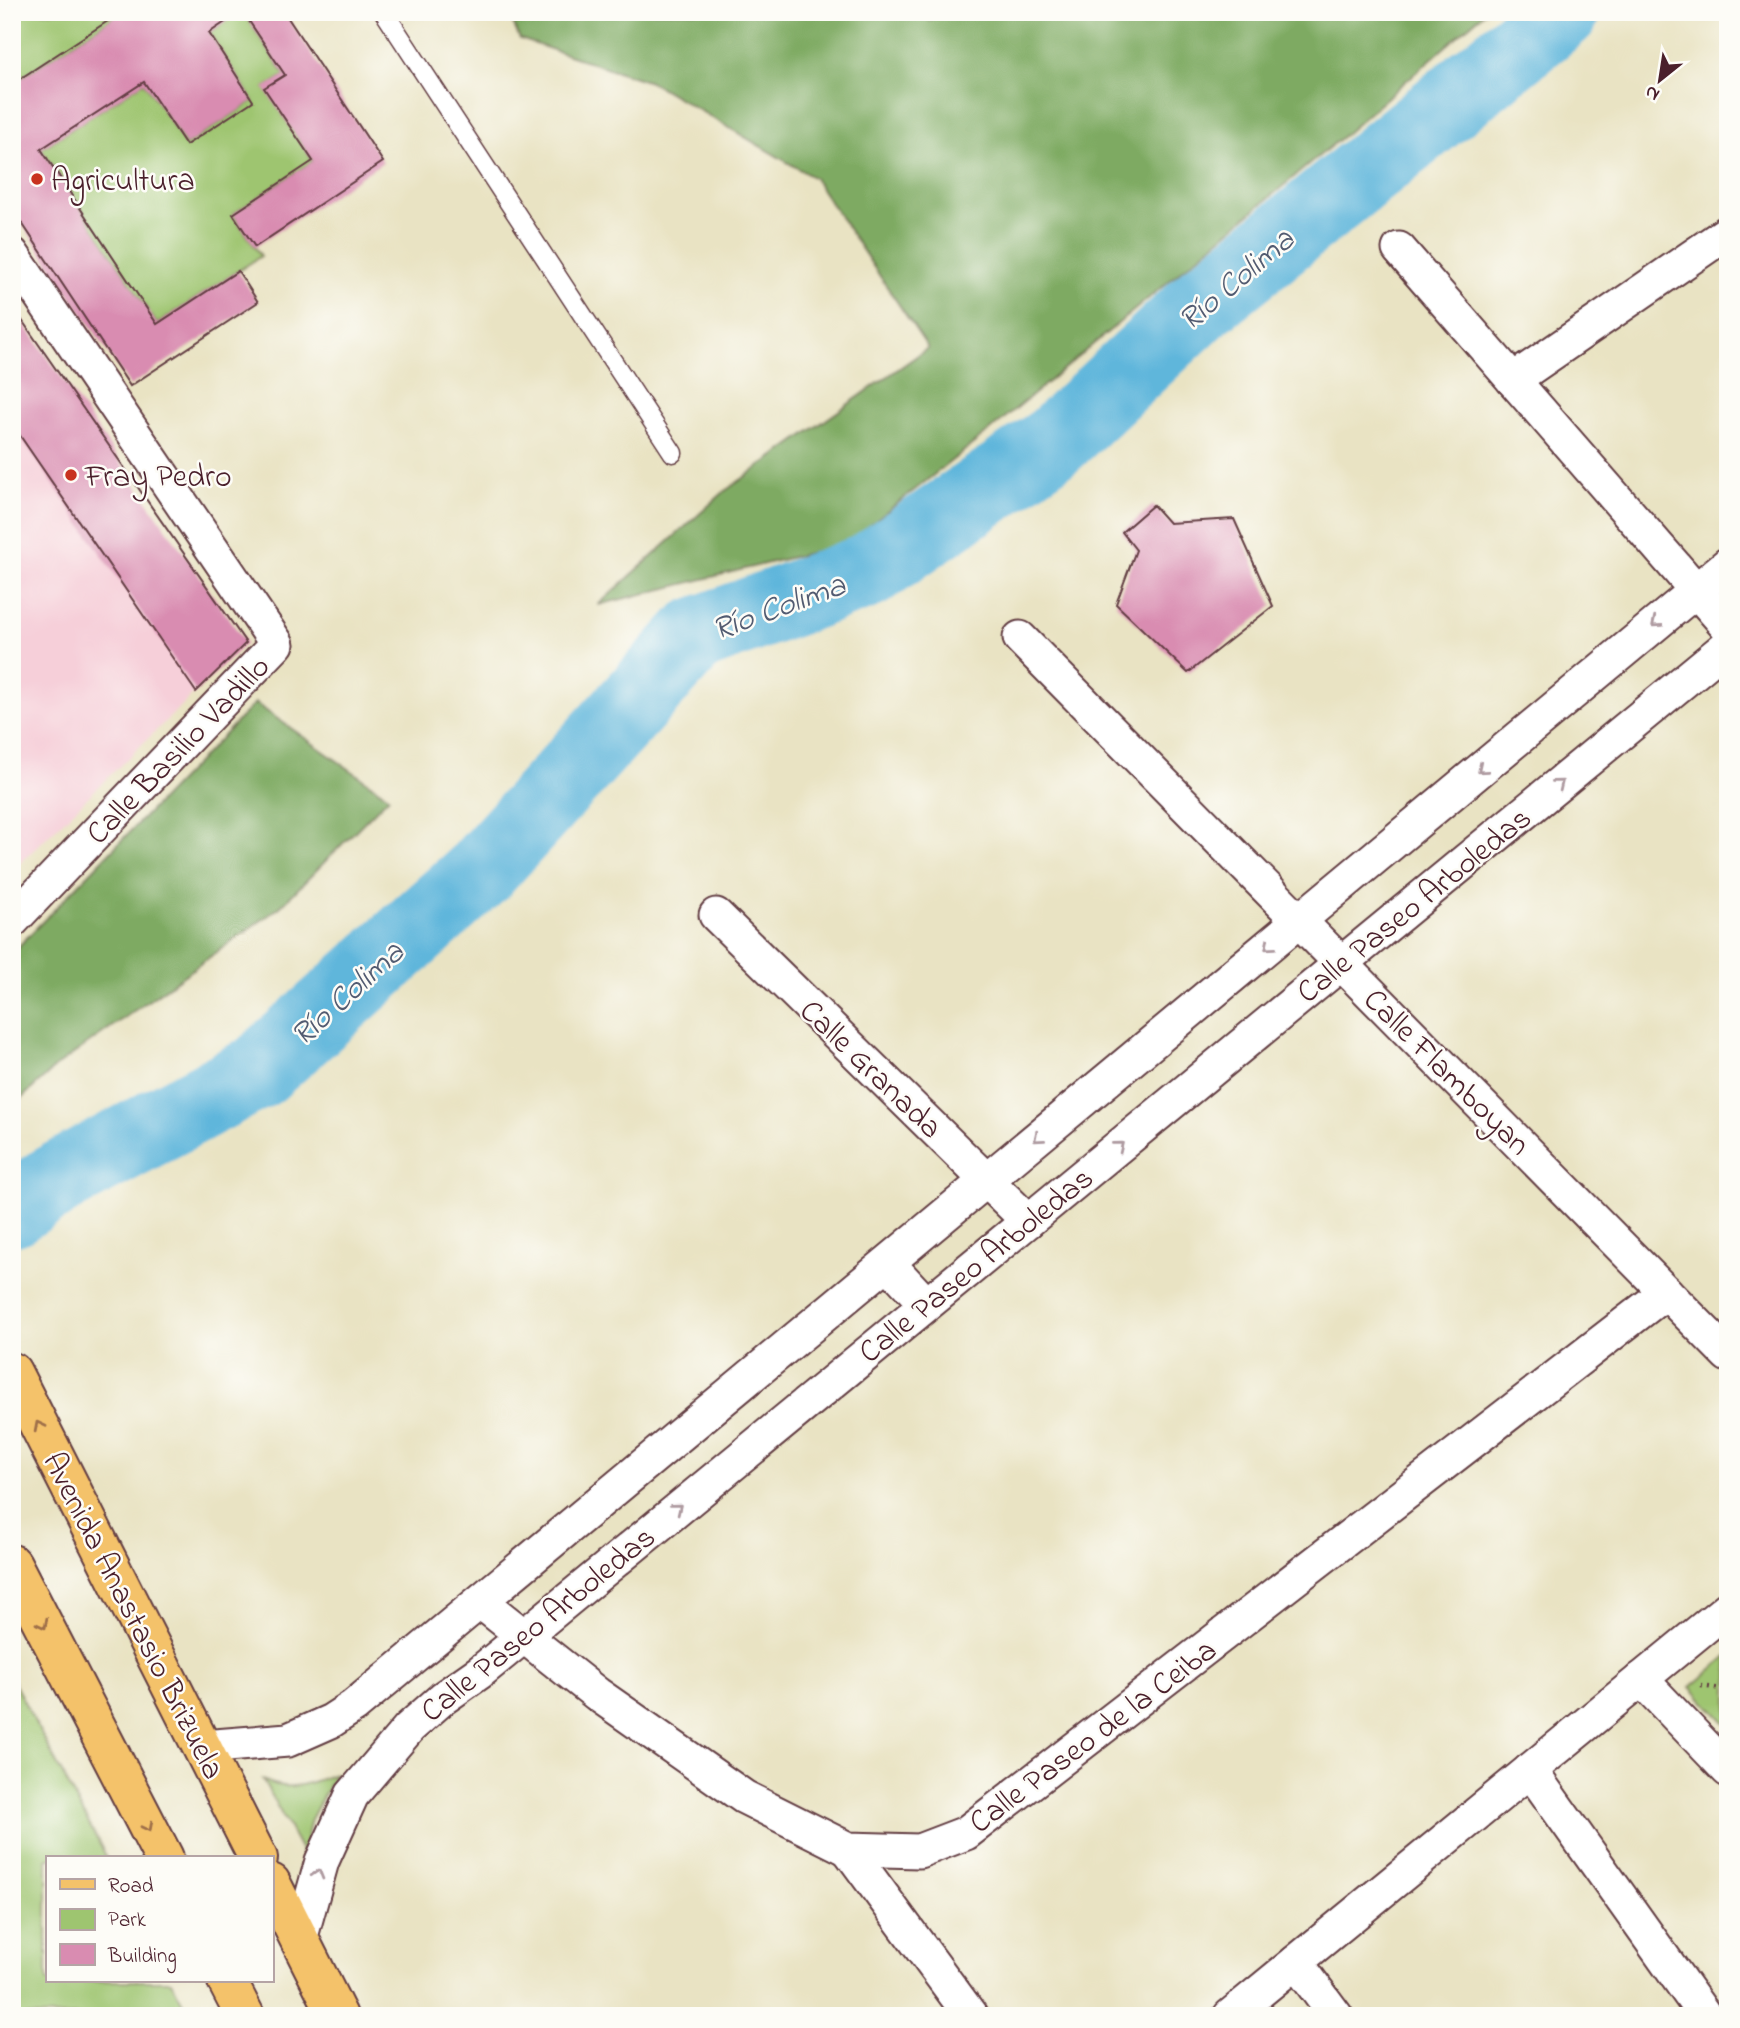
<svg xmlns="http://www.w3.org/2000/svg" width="1740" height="2028" viewBox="0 0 1740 2028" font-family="'Indie Flower',sans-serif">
	<rect width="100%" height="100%" fill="#fdfcf7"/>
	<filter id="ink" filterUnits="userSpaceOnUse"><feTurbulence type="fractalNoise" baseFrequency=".0143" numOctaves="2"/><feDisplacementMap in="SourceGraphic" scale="14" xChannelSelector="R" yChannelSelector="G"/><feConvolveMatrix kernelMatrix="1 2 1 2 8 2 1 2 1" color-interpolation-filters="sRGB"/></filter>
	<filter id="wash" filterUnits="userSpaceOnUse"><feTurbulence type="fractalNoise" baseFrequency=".00686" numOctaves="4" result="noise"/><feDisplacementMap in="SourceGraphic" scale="28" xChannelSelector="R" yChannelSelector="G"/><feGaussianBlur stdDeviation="1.57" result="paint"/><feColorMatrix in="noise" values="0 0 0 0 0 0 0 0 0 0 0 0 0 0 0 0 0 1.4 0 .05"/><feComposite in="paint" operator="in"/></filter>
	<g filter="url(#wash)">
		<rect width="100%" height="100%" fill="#e9e3c3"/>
		<polygon fill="#f6cfd9" points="12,306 246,643 12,871"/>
		<g fill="#9ec570" stroke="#74724e" stroke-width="2">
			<polygon points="12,12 115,12 117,15 12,84"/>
			<polygon points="240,12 243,12 285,75 265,88 313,161 233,214 261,256 157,324 41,149 144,82 186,145 253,101 209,33"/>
			<polygon points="1728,1656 1728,1726 1691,1687"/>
			<polygon points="12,1679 107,1858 47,1858 47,1981 171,1981 190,2016 12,2016"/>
			<path d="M335,1774L311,1819L303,1854L263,1780C289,1793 310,1783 335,1774Z"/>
		</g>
		<g fill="#7eaa62" stroke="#646446" stroke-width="2">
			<polygon points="508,12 920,12 930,21 938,12 1485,12 1343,136 988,432 846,544 598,605 725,491 928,348 814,178 653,83 520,39"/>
			<polygon points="255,703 389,797 280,907 58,1065 12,1107 12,953"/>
		</g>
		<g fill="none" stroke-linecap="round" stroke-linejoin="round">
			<polyline stroke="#5eb6db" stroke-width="75" points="12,1209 60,1178 259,1071 480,872 696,635 868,571 1055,441 1199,306 1562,12"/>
		</g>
		<g id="blocks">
			<g fill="#d98cb1">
				<polygon points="115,12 240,12 209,33 253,101 186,145 144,82 41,149 157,324 238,271 258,302 130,386 12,208 12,84 117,15"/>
				<polygon points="243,12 284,12 383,162 255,247 233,214 313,161 264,88 285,75"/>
				<polygon points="12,306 246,643 196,692 12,424"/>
				<polygon points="1153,505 1169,523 1234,519 1273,606 1188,673 1116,604 1136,550 1122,532"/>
			</g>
		</g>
	</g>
	<g filter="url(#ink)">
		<use href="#blocks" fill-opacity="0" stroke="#623c42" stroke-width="2"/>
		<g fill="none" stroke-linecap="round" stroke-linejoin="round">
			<defs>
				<polyline id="service" points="384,12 673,453"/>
				<g id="minor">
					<polyline points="1399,249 1728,627"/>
					<polyline points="12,254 277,644 12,921"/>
					<polyline points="1513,380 1728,232"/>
					<polyline points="1020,638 1728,1355"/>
					<polyline points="716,915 1028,1221"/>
					<polyline points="888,1263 926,1304"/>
					<polyline points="481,1602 597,1694 744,1797 848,1849 919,1851 966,1833 1666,1292"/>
					<polyline points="1641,1679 1728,1770"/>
					<polyline points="202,1747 288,1740 331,1721 354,1706 1728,564"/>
					<polyline points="1530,1770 1705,2016"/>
					<polyline points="848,1849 971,2016"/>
					<polyline points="300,1940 322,1861 352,1795 409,1728 443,1698 480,1672 524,1636 1728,645"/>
					<polyline points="1296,1962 1336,2016"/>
					<polyline points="1230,2016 1728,1608"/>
				</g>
				<g id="primary">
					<polyline points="12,1372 258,1858"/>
					<polyline points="12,1564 164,1858"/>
					<polyline points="271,1883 338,2016"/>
					<polyline points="227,1981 245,2016"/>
				</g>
			</defs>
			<use href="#service" stroke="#623c42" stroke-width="21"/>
			<use href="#minor" stroke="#623c42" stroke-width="37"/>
			<use href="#primary" stroke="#623c42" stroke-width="42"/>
			<polyline stroke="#623c42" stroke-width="4.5" stroke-dasharray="2 5" stroke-linecap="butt" points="1701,1686 1728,1690"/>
			<use href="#service" stroke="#fff" stroke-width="18"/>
			<use href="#minor" stroke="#fff" stroke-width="33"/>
			<use href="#primary" stroke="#f4c26a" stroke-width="38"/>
		</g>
		<defs><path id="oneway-chevron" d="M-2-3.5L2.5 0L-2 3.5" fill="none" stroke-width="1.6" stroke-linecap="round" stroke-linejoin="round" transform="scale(1.75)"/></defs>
		<g stroke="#ae9aa0">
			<use href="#oneway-chevron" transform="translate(1656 623) rotate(140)"/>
			<use href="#oneway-chevron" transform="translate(1482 769) rotate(140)"/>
			<use href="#oneway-chevron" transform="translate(1559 784) rotate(-39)"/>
			<use href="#oneway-chevron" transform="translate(1269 946) rotate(140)"/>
			<use href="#oneway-chevron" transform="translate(1038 1138) rotate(140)"/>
			<use href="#oneway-chevron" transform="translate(1119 1146) rotate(-39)"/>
			<use href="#oneway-chevron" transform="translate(677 1508) rotate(-39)"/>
			<use href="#oneway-chevron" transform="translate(318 1874) rotate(-74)"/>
		</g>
		<g stroke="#9f704a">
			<use href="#oneway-chevron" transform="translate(39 1426) rotate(-117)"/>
			<use href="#oneway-chevron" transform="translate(43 1624) rotate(63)"/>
			<use href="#oneway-chevron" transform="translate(148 1827) rotate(63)"/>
		</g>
	</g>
	<g fill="#c8321e" stroke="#fdfcf7" stroke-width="2.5">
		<circle cx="37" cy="179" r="7"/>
		<circle cx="71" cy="475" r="7"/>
	</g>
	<g text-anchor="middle" stroke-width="5" stroke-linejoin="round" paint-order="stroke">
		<g font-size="32" fill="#4a1f2b" stroke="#fdfcf7" text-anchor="start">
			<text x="51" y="190">Agricultura</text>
			<text x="85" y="486">Fray Pedro</text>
		</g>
		<g font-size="32" fill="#4a1f2b" stroke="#fdfcf7">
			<text transform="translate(177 749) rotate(-46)" y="11">Calle Basilio Vadillo</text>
			<text transform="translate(1413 904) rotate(-39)" y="11">Calle Paseo Arboledas</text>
			<text transform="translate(872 1068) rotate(44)" y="11">Calle Granada</text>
			<text transform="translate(1448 1071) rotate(45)" y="11">Calle Flamboyan</text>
			<text transform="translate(975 1264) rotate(-39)" y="11">Calle Paseo Arboledas</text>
			<text transform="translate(135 1615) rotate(63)" y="11">Avenida Anastasio Brizuela</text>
			<text transform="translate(537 1623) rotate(-39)" y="11">Calle Paseo Arboledas</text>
			<text transform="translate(1092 1735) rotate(-37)" y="11">Calle Paseo de la Ceiba</text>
		</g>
		<g font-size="33" font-style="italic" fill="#525b71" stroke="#fdfcf7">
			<text transform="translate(1235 278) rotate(-40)" y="12">Río Colima</text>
			<text transform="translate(778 605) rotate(-20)" y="12">Río Colima</text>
			<text transform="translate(346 992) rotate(-42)" y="12">Río Colima</text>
		</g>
	</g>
	<rect width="1740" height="2028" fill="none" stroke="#fdfcf7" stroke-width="42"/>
	<rect x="46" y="1856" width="228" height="126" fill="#fdfcf7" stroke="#b5a4a5" stroke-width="2"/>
	<rect x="60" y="1879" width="35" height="10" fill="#f4c26a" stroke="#b5a4a5" stroke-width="2"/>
	<text x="108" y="1892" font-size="21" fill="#4a1f2b">Road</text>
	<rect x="60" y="1909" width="35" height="21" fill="#9ec570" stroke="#b5a4a5" stroke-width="2"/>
	<text x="108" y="1926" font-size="21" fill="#4a1f2b">Park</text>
	<rect x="60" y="1944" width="35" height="21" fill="#d98cb1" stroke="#b5a4a5" stroke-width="2"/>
	<text x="108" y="1962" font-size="21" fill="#4a1f2b">Building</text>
	<g transform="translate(1660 80) rotate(210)" stroke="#fdfcf7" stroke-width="5" paint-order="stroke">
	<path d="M0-5L12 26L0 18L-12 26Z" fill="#4a1f2b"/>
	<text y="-10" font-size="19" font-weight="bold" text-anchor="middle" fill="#4a1f2b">N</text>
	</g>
</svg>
